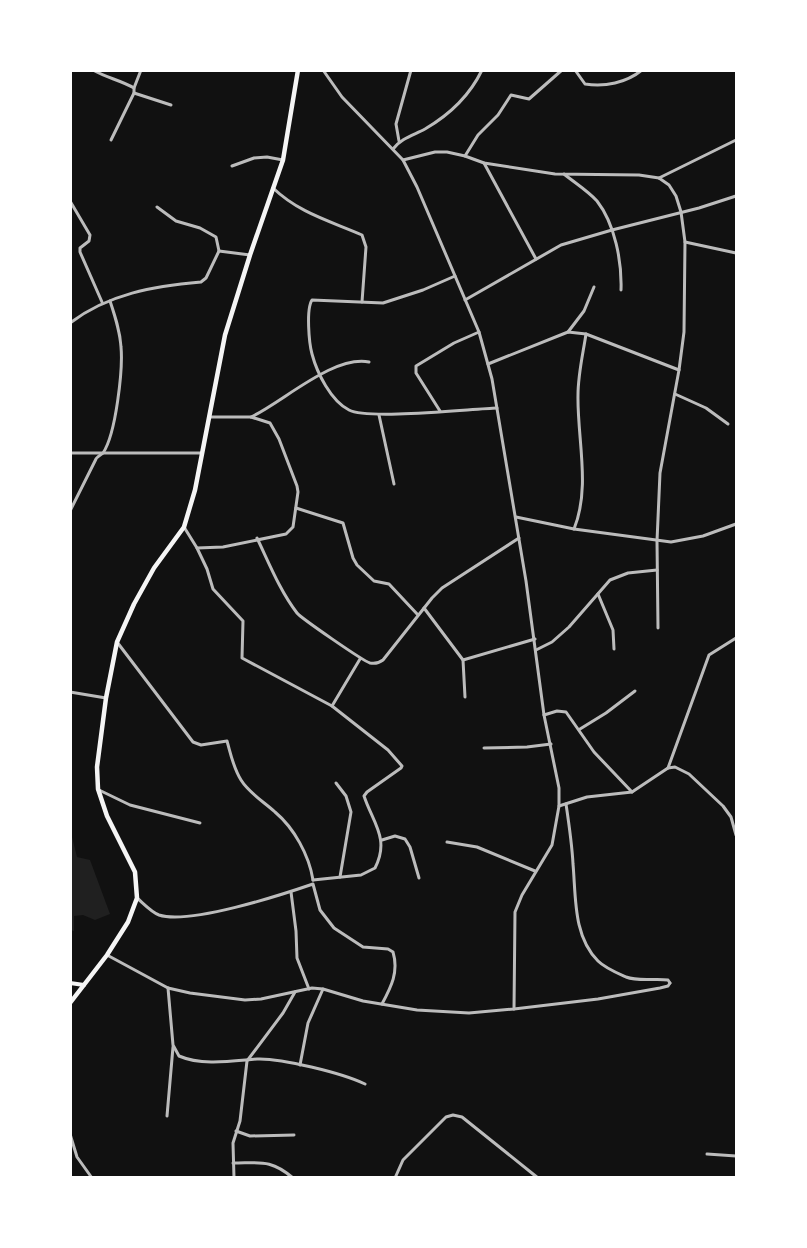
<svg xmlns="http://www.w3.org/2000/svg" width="807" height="1248" viewBox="0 0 807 1248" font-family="Rubik,sans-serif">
	<rect width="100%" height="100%" fill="#111"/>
	<polygon fill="#202020" points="70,829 77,857 90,860 110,914 95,920 83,915 74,916 74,931 70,930"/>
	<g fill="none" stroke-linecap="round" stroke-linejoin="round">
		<g stroke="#bcbcbc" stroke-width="3">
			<path d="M93,70C107,78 120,80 134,88"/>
			<path d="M575,70L585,84C605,87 626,83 642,70"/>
			<polyline points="134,93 171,105"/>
			<polyline points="111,140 134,93 134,88 141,70"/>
			<polyline points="399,141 396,124 411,70"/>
			<path d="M393,149C401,138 414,135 425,129C449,115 470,95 482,70"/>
			<polyline points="465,156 478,135 498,115 511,95 529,99 562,70"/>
			<polyline points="403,160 435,152 447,152 465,156 484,163 555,174 639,175 659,178 669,185 676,196 681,212 685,242 684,332 679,370 660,473 657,541 658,628"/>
			<polyline points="484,163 536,259"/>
			<polyline points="232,166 254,158 267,157 283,160"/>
			<path d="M564,174C575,183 588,191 597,201C615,224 622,262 621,290"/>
			<polyline points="659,178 736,140"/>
			<path d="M273,188C299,213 330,221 362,235L366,247L362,302"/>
			<polyline points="70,201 90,235 89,241 80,248 80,252 102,302"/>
			<polyline points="685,242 736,253"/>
			<polyline points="219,251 250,255"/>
			<path d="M455,276L423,290L383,303L312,300C306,309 309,343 312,354C317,373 331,401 349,410C368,420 469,409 497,408"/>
			<polyline points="465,300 561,245 612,230 699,208 736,196"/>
			<path d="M70,323C108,294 154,286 201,282L206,278L219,251L216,237L200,228L176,221L157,207"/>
			<polyline points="568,332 584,311 594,287"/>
			<polyline points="488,364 568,332 586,334 679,370"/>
			<polyline points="675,394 706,408 728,424"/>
			<polyline points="440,411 416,373 416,366 454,343 479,332"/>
			<polyline points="379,415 394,484"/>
			<path d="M251,417C283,402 333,355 369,362"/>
			<polyline points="70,453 202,453"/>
			<polyline points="296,508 343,523 353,558 357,565 374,581 389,584 418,615"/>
			<path d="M70,511L96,459C96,458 103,453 103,453C116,434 123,369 121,347C120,331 115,316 110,301"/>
			<polyline points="184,527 197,548 223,547 286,534 293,527 298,492 297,486 279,439 270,423 251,417 209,417"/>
			<path d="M574,529C591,487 577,438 578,395C578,374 583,354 586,334"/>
			<path d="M257,538C269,563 280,591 297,613C301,618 363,661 370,663C375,664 379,663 383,660L432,598L442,588L519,538"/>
			<path d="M197,548L207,569L213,589L243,621L242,658L332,706L388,750L402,766L401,768L367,792L364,796C373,823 390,839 375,868L361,875L313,880"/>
			<polyline points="598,594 613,630 614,649"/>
			<polyline points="424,608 463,660 465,697"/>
			<path d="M117,642L193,742L201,745L227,741C231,755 233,767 241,780C249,793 264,802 275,812C294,828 309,855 313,880"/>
			<polyline points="536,650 552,642 569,627 610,580 628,573 657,570"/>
			<polyline points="463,660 535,639"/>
			<polyline points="70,692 106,698"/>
			<polyline points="332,706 360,659"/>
			<polyline points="544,715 557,711 566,712 594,752 632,792"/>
			<polyline points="580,729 606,713 635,691"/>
			<polyline points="484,748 527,747 551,744"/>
			<polyline points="668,768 709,655 736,638"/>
			<polyline points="336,783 346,796 351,812 340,877"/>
			<polyline points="99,790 130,805 200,823"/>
			<path d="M566,804C569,824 572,844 573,864C576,897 573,936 598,961C605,968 617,973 626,977C639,982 655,978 668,980L670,983"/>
			<polyline points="559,806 587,797 632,792 668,768 675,767 689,774 723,806 731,817 736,835"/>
			<polyline points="382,840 395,836 405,839 410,847 419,878"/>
			<polyline points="447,842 477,847 535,871"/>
			<polyline points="291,892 296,931 297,958 309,989"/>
			<path d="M137,898C143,903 151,912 159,915C189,925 281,895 313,884L320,910L334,928L363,947L388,949L393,952C399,972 391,987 382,1004"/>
			<path d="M168,988L173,1045L179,1056C202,1066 232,1061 257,1059C281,1058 342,1073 365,1084"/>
			<polyline points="514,1009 598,999 660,988 668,986 670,983"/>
			<polyline points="300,1065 308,1023 323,989"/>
			<polyline points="167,1116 173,1047"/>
			<polyline points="236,1131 250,1136 294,1135"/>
			<polyline points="70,1134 77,1157 92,1178"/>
			<polyline points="707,1154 736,1156"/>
			<path d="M233,1163C260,1163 271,1159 293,1178"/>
			<polyline points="234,1178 233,1143 240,1121 247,1061 283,1013 295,992"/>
			<polyline points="395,1178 403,1160 446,1117 453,1115 462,1117 538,1178"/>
		</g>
		<g stroke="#bcbcbc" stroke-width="3">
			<polyline points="516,517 574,529 671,542 703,536 736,524"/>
			<polyline points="107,955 168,988 190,993 245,1000 261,999 312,988 323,989 363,1001 417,1010 469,1013 514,1009 515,912 522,895 552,845 559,806 559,788 544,715 526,581 492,379 479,332 417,187 403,160 342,97 323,70"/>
		</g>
		<polyline stroke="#f5f5f5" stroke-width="4" points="70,983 84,985"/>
		<polyline stroke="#f5f5f5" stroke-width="4.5" points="70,1003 107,955 128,922 137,898 135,872 107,816 98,789 97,767 106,698 117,642 134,604 154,568 184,527 195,490 225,335 250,255 283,160 298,70"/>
	</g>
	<rect width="807" height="1248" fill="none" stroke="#ffffff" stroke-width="144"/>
</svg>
